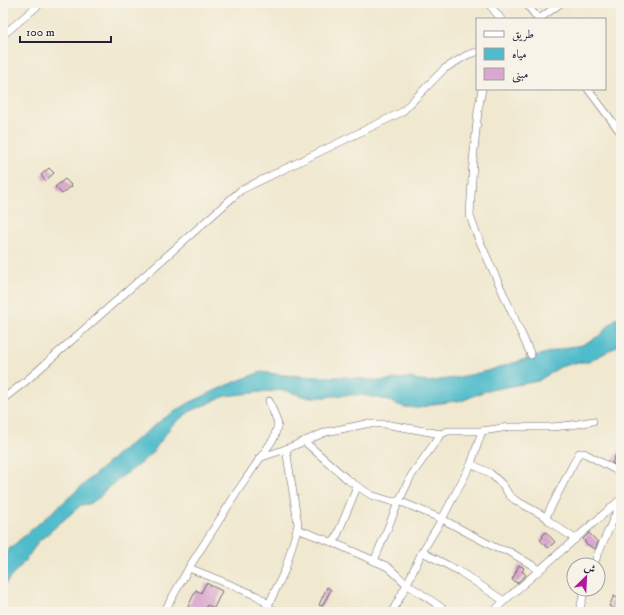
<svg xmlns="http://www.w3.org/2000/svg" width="624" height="615" viewBox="0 0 624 615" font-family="'IM FELL DW Pica',Amiri,serif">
	<rect width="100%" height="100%" fill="#f7f3e8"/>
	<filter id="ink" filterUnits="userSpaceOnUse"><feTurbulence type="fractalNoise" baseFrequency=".025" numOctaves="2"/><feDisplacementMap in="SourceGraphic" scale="8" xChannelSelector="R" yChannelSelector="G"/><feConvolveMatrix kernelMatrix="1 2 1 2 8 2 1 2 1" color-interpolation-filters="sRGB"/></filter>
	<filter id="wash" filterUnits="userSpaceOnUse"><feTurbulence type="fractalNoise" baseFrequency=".012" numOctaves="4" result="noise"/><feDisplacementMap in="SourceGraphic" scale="16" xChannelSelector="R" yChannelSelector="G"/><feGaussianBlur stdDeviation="0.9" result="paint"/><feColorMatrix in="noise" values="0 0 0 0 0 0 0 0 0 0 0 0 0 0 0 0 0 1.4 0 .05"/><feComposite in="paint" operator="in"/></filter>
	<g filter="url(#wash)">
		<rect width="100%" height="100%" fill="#f0e8cf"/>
		<polygon fill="#50bccb" stroke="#396f83" points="621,315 621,342 616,347 588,362 578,362 560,367 538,381 485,391 464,400 434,404 419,408 404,407 384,399 362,395 343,395 324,397 306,397 284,390 251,393 225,396 189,412 172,425 153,452 136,467 121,477 105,490 100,497 89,504 81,505 38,542 25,561 3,586 3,557 9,549 64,502 120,452 163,419 189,403 227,385 261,372 283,375 315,377 345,377 380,381 409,378 427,382 461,377 487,371 543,354 569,347 582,345 599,336 615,319"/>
		<g id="blocks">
			<g fill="#d9a8ce">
				<polygon points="49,168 54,173 45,181 41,175"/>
				<polygon points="65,179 72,186 62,194 55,187"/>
				<polygon points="621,447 621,467 612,463 616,454 617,455"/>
				<polygon points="546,532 555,542 548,548 540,540 543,537 542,536"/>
				<polygon points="589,533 598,542 595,549 585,543 585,541 583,539"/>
				<polygon points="519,565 524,568 522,571 526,575 517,583 512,580"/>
				<polygon points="206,583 222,591 214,608 207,605 204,612 189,612 186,611 196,590 201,593"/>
				<polygon points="327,587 331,590 322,606 319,605"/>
				<polygon points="614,596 621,600 621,607 619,611 609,606"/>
			</g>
		</g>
	</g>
	<g filter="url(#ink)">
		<use href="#blocks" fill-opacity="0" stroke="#6a676f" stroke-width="1"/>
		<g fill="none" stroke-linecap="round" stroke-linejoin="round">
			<defs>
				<g id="minor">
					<polyline points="488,3 501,19"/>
					<polyline points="526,3 538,19"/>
					<polyline points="539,19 561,3"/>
					<polyline points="3,35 41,3"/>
					<polyline points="482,89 478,111 473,161 470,216 476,233 531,355"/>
					<polyline points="588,89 621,133"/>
					<polyline points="3,399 26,381 241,190 402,112 444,69 467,55 477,52"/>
					<polyline points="304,441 348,480 371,495 390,501 399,501 442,519 496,548 510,552 540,570"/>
					<polyline points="259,458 286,449 326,432 366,424 385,424 441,434 448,431 482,431 509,427 552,427 572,425 593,421"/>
					<polyline points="471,464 490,473 503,485 509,495 515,500 546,517 549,521 575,539"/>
					<polyline points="546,517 570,470 579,453 584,453 621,473"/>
					<path d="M297,529L334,543L386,566C394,571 400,579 408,585C421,594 435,602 447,612"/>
					<polyline points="334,543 357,487"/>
					<polyline points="422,552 459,571 504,601"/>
					<polyline points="374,561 399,501 411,476 441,434"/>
					<polyline points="594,565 597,556 621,502"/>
					<polyline points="189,568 224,582 257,596 263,600 270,608 277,612"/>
					<polyline points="164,612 190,566 239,489 274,438 278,424 269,401"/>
					<polyline points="265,612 285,570 297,529 298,524 286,449"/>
					<polyline points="392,612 407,584 422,552 442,519 471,464 482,431"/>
					<polyline points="493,612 504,601 621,499"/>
					<polyline points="579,612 585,589"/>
				</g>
			</defs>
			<use href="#minor" stroke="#6a676f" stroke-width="8"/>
			<use href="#minor" stroke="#fff" stroke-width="7"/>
		</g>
	</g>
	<rect width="624" height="615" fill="none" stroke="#f7f3e8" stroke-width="16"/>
	<rect x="476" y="18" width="130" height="72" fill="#f7f3e8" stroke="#a29fa3"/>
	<rect x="484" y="31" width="20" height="6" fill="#ffffff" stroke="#a29fa3"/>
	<text x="512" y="38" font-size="12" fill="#22223b">طريق</text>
	<rect x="484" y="48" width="20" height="12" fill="#50bccb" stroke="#a29fa3"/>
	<text x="512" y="58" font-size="12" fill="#22223b">مياه</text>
	<rect x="484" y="68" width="20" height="12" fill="#d9a8ce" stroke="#a29fa3"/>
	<text x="512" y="78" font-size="12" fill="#22223b">مبنى</text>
	<g transform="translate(586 577) rotate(24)"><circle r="19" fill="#f7f3e8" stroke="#a29fa3"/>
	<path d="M0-3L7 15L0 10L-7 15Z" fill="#b5179e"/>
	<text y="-6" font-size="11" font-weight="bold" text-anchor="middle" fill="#22223b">ش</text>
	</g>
	<path d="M20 36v6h91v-6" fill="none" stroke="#22223b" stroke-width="2"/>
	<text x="26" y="36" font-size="12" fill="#22223b" stroke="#f7f3e8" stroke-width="3" paint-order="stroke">100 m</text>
</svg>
